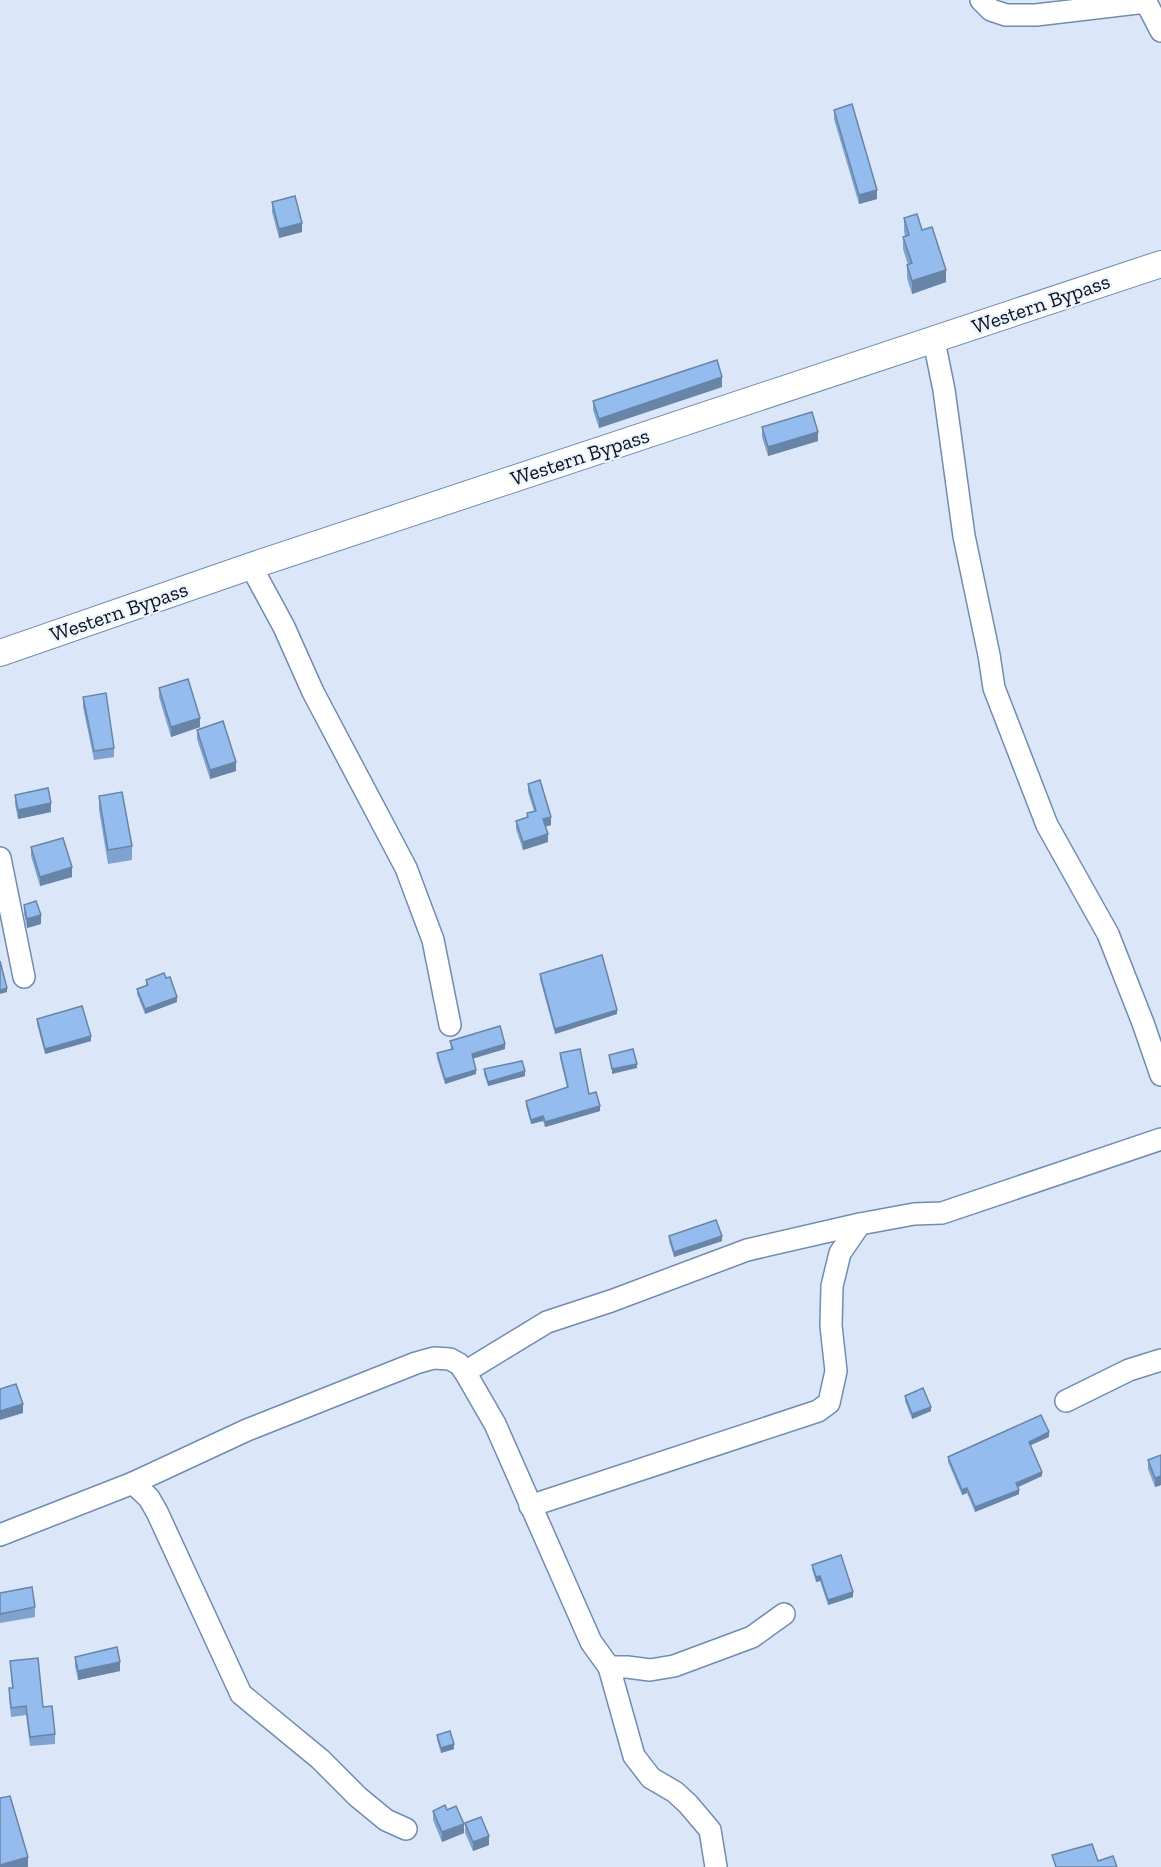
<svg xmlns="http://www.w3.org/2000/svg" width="1161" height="1867" viewBox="0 0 1161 1867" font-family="'Zilla Slab',serif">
	<rect width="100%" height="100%" fill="#dbe7f8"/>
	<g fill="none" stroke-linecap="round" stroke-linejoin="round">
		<defs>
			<g id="minor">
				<polyline points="981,0 991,10 1006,15 1036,15 1146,2 1161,31"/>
				<polyline points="934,341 944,390 964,536 989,655 994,688 1047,825 1108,934 1143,1023 1161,1075"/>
				<polyline points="251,566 284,627 313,692 406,868 433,940 450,1025"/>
				<polyline points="0,858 24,977"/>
				<polyline points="465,1372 547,1322 611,1301 747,1250 860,1224 914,1214 942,1213 1161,1139"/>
				<polyline points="1066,1401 1129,1370 1161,1360"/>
				<polyline points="133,1483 149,1498 157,1512 241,1694 320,1759 358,1797 386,1820 406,1829"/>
				<polyline points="530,1506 818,1411 829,1403 836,1371 831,1326 832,1286 840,1253 860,1224"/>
				<polyline points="0,1535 133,1483 247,1430 416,1363 434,1358 450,1359 459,1364 465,1372 495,1424 591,1642 609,1667 627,1667 650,1670 674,1666 752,1637 784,1614"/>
				<polyline points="609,1667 634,1756 651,1778 675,1792 688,1804 710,1830 716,1867"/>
			</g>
			<polyline id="major" points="0,653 251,566 1161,264"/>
		</defs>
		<use href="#minor" stroke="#708cb1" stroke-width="24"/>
		<use href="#major" stroke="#708cb1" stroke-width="28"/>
		<use href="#minor" stroke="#fff" stroke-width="21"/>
		<use href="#major" stroke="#fff" stroke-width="26"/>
	</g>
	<g fill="#7fa2ce">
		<polygon points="834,110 877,199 859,204 834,119"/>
		<polygon points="272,202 302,232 279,238 272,212"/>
		<polygon points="904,218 922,230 946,282 912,294 907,278 907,265 908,265 903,249 903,237 905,236 904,231"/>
		<polygon points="722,387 599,428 593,410 593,401"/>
		<polygon points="762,427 818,441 768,456 762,437"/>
		<polygon points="159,688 200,727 171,737 159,697"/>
		<polygon points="83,697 114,748 114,757 94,760 83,707"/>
		<polygon points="197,730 236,771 210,779 197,739"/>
		<polygon points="528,784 551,825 545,827 548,842 523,850 516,829 516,821 527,818 527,813 534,811 528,792"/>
		<polygon points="15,795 51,812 18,819 15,804"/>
		<polygon points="99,796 132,846 132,860 108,864 99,810"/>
		<polygon points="31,847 72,877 40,886 31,856"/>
		<polygon points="24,905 41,924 27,928 24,914"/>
		<polygon points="540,974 617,1014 555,1034 540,979"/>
		<polygon points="166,978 177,1002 145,1014 137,994 137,989 146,986 146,980"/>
		<polygon points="37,1019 91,1041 45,1054 37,1024"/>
		<polygon points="450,1041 505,1049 473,1058 476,1074 445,1084 437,1058 437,1053 451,1049"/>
		<polygon points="560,1053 589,1094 600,1111 545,1127 543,1121 531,1124 526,1106 526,1101 567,1087 560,1058"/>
		<polygon points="484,1069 525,1076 488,1086 484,1074"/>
		<polygon points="669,1236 722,1241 674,1257 669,1241"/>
		<polygon points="905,1396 931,1411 912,1419 905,1401"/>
		<polygon points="1049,1437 1030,1445 1042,1476 1018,1487 1019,1494 975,1512 967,1493 962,1495 948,1462 948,1457"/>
		<polygon points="1161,1455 1161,1485 1155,1487 1148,1469 1148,1460"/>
		<polygon points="812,1565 853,1597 828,1605 820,1581 816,1582 812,1569"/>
		<polygon points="0,1593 35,1607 35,1617 0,1623"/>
		<polygon points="75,1657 120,1671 78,1680 75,1666"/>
		<polygon points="10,1661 43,1707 55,1734 55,1744 30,1746 26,1715 11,1717 9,1697 9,1688 12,1688"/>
		<polygon points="437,1735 454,1749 441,1753 437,1740"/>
		<polygon points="447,1810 464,1833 442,1842 433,1820 433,1811"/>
		<polygon points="465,1823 489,1845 473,1851 465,1833"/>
	</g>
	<g fill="#6884a7">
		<polygon points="877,190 877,199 859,204 859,195"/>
		<polygon points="302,223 302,232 279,238 279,229"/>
		<polygon points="946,270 946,282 912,294 912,281"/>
		<polygon points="722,377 722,387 599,428 599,419"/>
		<polygon points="818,432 818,441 768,456 768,447"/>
		<polygon points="200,718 200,727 171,737 171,727"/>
		<polygon points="236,762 236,771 210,779 210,770"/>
		<polygon points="51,803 51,812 18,819 18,810"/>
		<polygon points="551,817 551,825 543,827 543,819"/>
		<polygon points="548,834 548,842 523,850 523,842"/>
		<polygon points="72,867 72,877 40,886 40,877"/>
		<polygon points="41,915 41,924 27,928 27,919"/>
		<polygon points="7,988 7,992 0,994 0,990"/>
		<polygon points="177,997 177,1002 145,1014 145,1009"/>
		<polygon points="617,1010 617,1014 555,1034 555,1029"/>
		<polygon points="91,1036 91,1041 45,1054 45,1049"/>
		<polygon points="505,1044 505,1049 472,1059 472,1054"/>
		<polygon points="637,1064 637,1068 612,1074 612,1069"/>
		<polygon points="476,1070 476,1074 445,1084 445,1079"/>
		<polygon points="525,1071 525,1076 488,1086 488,1082"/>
		<polygon points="600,1106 600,1111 545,1127 545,1122"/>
		<polygon points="543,1116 543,1121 531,1124 531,1120"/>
		<polygon points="722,1236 722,1241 674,1257 674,1252"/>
		<polygon points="23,1404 23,1413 0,1420 0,1411"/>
		<polygon points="931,1407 931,1411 912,1419 912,1414"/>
		<polygon points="1049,1432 1049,1437 1029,1446 1029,1442"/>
		<polygon points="1042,1472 1042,1476 1016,1488 1016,1483"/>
		<polygon points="1161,1476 1161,1485 1155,1487 1155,1478"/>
		<polygon points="967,1488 967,1493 962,1495 962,1490"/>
		<polygon points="1019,1490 1019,1494 975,1512 975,1507"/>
		<polygon points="820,1576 820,1581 816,1582 816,1577"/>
		<polygon points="853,1592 853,1597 828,1605 828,1600"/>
		<polygon points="120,1662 120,1671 78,1680 78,1671"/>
		<polygon points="454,1744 454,1749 441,1753 441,1748"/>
		<polygon points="464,1824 464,1833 442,1842 442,1832"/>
		<polygon points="489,1836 489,1845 473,1851 473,1842"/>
		<polygon points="28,1857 28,1867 0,1867 0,1865"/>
	</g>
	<g fill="#94bcef" stroke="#6884a7" stroke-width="1.5">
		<polygon points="852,104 877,190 859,195 834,110"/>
		<polygon points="295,196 302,223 279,229 272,202"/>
		<polygon points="917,214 922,230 932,227 946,270 912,281 907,265 912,263 903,237 909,235 904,218"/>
		<polygon points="717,360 722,377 599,419 593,401"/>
		<polygon points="812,412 818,432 768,447 762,427"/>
		<polygon points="188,679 200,718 171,727 159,688"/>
		<polygon points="106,693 114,748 94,751 83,697"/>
		<polygon points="223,721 236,762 210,770 197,730"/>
		<polygon points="540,780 551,817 543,819 548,834 523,842 516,821 528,817 527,813 536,811 528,784"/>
		<polygon points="48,788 51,803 18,810 15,795"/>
		<polygon points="122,792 132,846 108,850 99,796"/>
		<polygon points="63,838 72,867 40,877 31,847"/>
		<polygon points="36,901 41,915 27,919 24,905"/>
		<polygon points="602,955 617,1010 555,1029 540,974"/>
		<polygon points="0,961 7,988 0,990"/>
		<polygon points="164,973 166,978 170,977 177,997 145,1009 137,989 148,985 146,980"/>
		<polygon points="82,1006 91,1036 45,1049 37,1019"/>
		<polygon points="500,1026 505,1044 472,1054 476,1070 445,1079 437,1053 453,1049 450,1041"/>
		<polygon points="580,1049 589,1094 596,1092 600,1106 545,1122 543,1116 531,1120 526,1101 568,1087 560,1053"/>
		<polygon points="633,1049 637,1064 612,1069 609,1055"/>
		<polygon points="522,1061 525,1071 488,1082 484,1069"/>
		<polygon points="716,1220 722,1236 674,1252 669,1236"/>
		<polygon points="16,1384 23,1404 0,1411 0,1389"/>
		<polygon points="923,1388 931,1407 912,1414 905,1396"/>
		<polygon points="1041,1415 1049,1432 1029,1442 1042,1472 1016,1483 1019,1490 975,1507 967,1488 962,1490 948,1457"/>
		<polygon points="1161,1455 1161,1476 1155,1478 1148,1460"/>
		<polygon points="841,1555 853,1592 828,1600 820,1576 816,1577 812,1565"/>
		<polygon points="32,1587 35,1607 0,1614 0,1593"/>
		<polygon points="117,1647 120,1662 78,1671 75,1657"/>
		<polygon points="38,1658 43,1707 52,1706 55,1734 30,1737 26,1706 11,1708 9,1688 13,1688 10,1661"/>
		<polygon points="450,1731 454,1744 441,1748 437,1735"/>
		<polygon points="10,1796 28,1857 0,1865 0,1798"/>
		<polygon points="445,1805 447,1810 456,1806 464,1824 442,1832 433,1811"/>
		<polygon points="481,1817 489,1836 473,1842 465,1823"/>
		<polygon points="1092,1844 1098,1861 1113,1856 1117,1867 1056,1867 1052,1855"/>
	</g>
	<g text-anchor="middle" stroke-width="4.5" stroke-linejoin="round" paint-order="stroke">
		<g font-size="21" fill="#091421" stroke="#eef4fc">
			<text transform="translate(1041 304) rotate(-19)" y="7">Western Bypass</text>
			<text transform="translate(580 457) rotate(-18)" y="7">Western Bypass</text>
			<text transform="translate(119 612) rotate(-19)" y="7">Western Bypass</text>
		</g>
	</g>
</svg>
